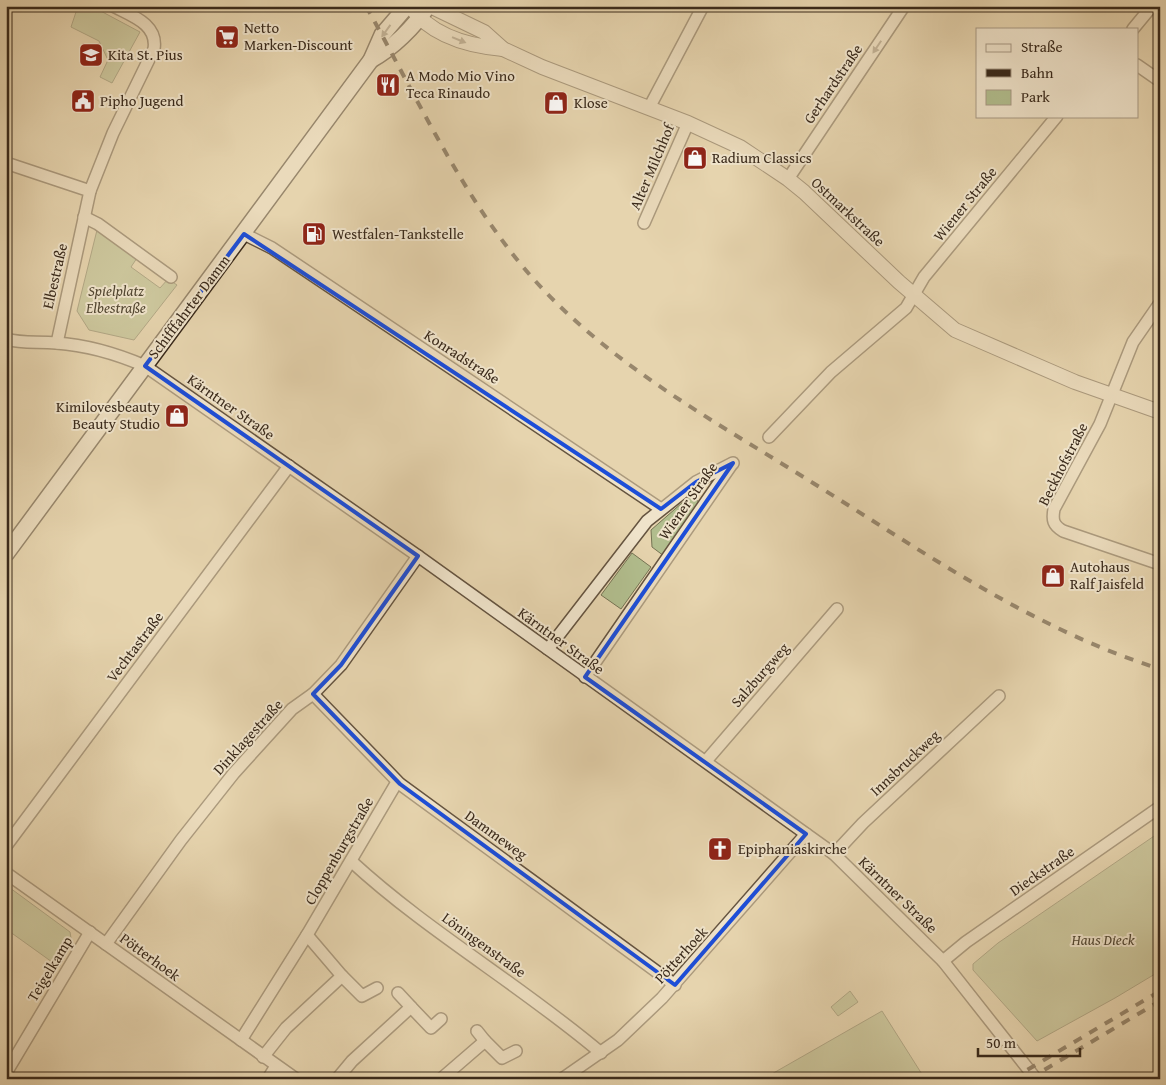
<svg xmlns="http://www.w3.org/2000/svg" width="1166" height="1085" viewBox="0 0 1166 1085" font-family="'Gentium Book Plus',serif">
	<rect width="100%" height="100%" fill="#e6d4ae"/>
	<filter id="stains"><feTurbulence type="fractalNoise" baseFrequency=".004" numOctaves="4"/><feColorMatrix values="0 0 0 0 .2 0 0 0 0 .09 0 0 0 0 .02 0 0 0 .5 -.17"/></filter>
	<radialGradient id="worn" r=".72"><stop offset=".6" stop-color="#630" stop-opacity="0"/><stop offset="1" stop-color="#630" stop-opacity=".3"/></radialGradient>
	<g fill="#b1bd8d" stroke="#767454">
		<polygon points="78,6 95,8 140,32 112,83 100,77 108,60 99,41 71,27"/>
		<polygon points="97,230 137,258 131,267 160,288 168,279 177,285 134,340 89,330 77,311"/>
		<polygon points="691,495 701,504 664,556 652,547 651,530"/>
		<polygon points="632,553 651,567 621,609 601,595"/>
		<polygon points="1160,832 1160,971 1115,998 1037,1041 973,970 973,964 998,943"/>
		<polygon points="6,885 70,932 72,944 59,967 6,929"/>
		<polygon points="850,991 858,1002 838,1016 831,1007"/>
		<polygon points="882,1011 925,1079 763,1079"/>
	</g>
	<g fill="none" stroke-linecap="round" stroke-linejoin="round">
		<defs>
			<g id="minor">
				<polyline points="1133,29 1152,6"/>
				<polyline points="1137,65 1160,81"/>
				<polyline points="649,108 703,6"/>
				<polyline points="6,163 90,191 57,343"/>
				<polyline points="788,179 904,6"/>
				<path d="M90,191L113,133L154,49C158,24 132,16 113,6"/>
				<polyline points="84,217 98,224 171,277"/>
				<polyline points="644,223 688,123"/>
				<polyline points="244,234 272,248 661,509"/>
				<path d="M1160,303L1133,342L1100,424L1054,509C1052,520 1053,525 1063,531L1160,564"/>
				<path d="M6,339C23,344 39,341 56,343C87,345 117,354 145,366L418,556L834,854L943,961L1036,1079"/>
				<polyline points="769,437 831,372 906,308 924,277 1057,116"/>
				<polyline points="548,649 647,521 696,482 733,463"/>
				<polyline points="585,677 732,464"/>
				<polyline points="313,694 400,784 675,985"/>
				<polyline points="706,761 837,609"/>
				<polyline points="6,846 289,466"/>
				<polyline points="834,854 863,823 999,696"/>
				<path d="M351,861C428,932 521,985 601,1053"/>
				<polyline points="6,873 296,1079"/>
				<polyline points="307,935 342,976"/>
				<polyline points="106,944 181,840 234,773 292,709 313,694 341,665 418,556"/>
				<polyline points="943,961 966,942 1160,807"/>
				<polyline points="398,993 411,1007"/>
				<polyline points="477,1031 485,1041"/>
				<polyline points="241,1040 307,935 397,782"/>
				<polyline points="263,1057 286,1028 342,976 362,996 377,988"/>
				<polyline points="6,1073 90,932"/>
				<polyline points="268,1079 276,1066"/>
				<polyline points="337,1079 352,1061 411,1007 431,1028 441,1019"/>
				<polyline points="441,1079 485,1041 502,1058 516,1051"/>
				<polyline points="562,1079 618,1040 662,998 806,834"/>
			</g>
			<g id="tertiary">
				<path d="M410,6C431,36 468,46 503,49"/>
				<polyline points="430,6 484,32 503,49 542,67 688,123 740,147 788,179 804,192 899,282 955,330 1075,382 1160,412"/>
			</g>
			<g id="secondary">
				<path d="M371,60C393,48 414,27 428,6"/>
				<polyline points="6,554 371,60 382,35 407,6"/>
			</g>
		</defs>
		<use href="#minor" stroke="#655440" stroke-width="14"/>
		<use href="#tertiary" stroke="#655440" stroke-width="16"/>
		<use href="#secondary" stroke="#3a2a1b" stroke-width="18"/>
		<use href="#minor" stroke="#efe3ca" stroke-width="11"/>
		<use href="#tertiary" stroke="#efe3ca" stroke-width="14"/>
		<use href="#secondary" stroke="#efe3ca" stroke-width="15"/>
		<g stroke="#3a2a1b" stroke-width="4" stroke-dasharray="9 9" stroke-linecap="butt">
			<path d="M366,6C415,94 464,200 530,275C608,364 713,420 813,483C925,553 1033,629 1160,669"/>
			<polyline points="1012,1079 1160,991"/>
			<polyline points="1029,1079 1160,1001"/>
		</g>
	</g>
	<defs><path id="oneway-solid" d="M-6-.8H1V-3.2L6.5 0L1 3.2V.8H-6Z" transform="scale(1.25)"/></defs>
	<g fill="#948672">
		<use href="#oneway-solid" transform="translate(386 31) rotate(126)"/>
		<use href="#oneway-solid" transform="translate(459 40) rotate(22)"/>
		<use href="#oneway-solid" transform="translate(877 47) rotate(124)"/>
	</g>
	<path d="M0 0H1166V1085H0ZM244,234L661,509L696,482L733,463L585,677L806,834L675,985L400,784L313,694L341,665L418,556L145,366Z" fill="#e6d4ae" fill-opacity=".55" fill-rule="evenodd"/>
	<path fill="none" stroke="#1d4ed8" stroke-width="4" stroke-linejoin="round" d="M244,234L661,509L696,482L733,463L585,677L806,834L675,985L400,784L313,694L341,665L418,556L145,366Z"/>
	<defs>
		<symbol id="supermarket-square" viewBox="-11 -11 22 22"><rect x="-9" y="-9" width="18" height="18" rx="4" fill="#8f2418" stroke="#efe3ca"/><path d="M-6-5.5h2.5l.6 2H6L4.5 2H-2.5L-4.4-4H-6ZM-1.5 3.2a1.3 1.3 0 1 0 .1 0ZM3 3.2a1.3 1.3 0 1 0 .1 0Z" fill="#fff"/></symbol>
		<symbol id="school-square" viewBox="-11 -11 22 22"><rect x="-9" y="-9" width="18" height="18" rx="4" fill="#8f2418" stroke="#efe3ca"/><path d="M0-5L7-2L0 1L-7-2ZM-4 1L0 2.5L4 1V4Q0 6-4 4Z" fill="#fff"/></symbol>
		<symbol id="restaurant-square" viewBox="-11 -11 22 22"><rect x="-9" y="-9" width="18" height="18" rx="4" fill="#8f2418" stroke="#efe3ca"/><path d="M-5-6h1v4h1v-4h1v4h1v-4h1v5L-1.5 .5V6h-2V.5L-5-1ZM5-6V6H3V1.5H1.5Q1.5-4 5-6Z" fill="#fff"/></symbol>
		<symbol id="civic-square" viewBox="-11 -11 22 22"><rect x="-9" y="-9" width="18" height="18" rx="4" fill="#8f2418" stroke="#efe3ca"/><path d="M-.6-6.5H3V-4.5H.6V-3L4-1V1h2V6H-6V1h2V-1L-.6-3ZM-1.2 2.5V6h2.4V2.5Z" fill="#fff"/></symbol>
		<symbol id="shop-square" viewBox="-11 -11 22 22"><rect x="-9" y="-9" width="18" height="18" rx="4" fill="#8f2418" stroke="#efe3ca"/><path d="M-5-2.5h2.3a2.7 3.5 0 0 1 5.4 0H5L5.5 6h-11ZM-1.5-2.5h3a1.5 2.3 0 0 0-3 0Z" fill="#fff"/></symbol>
		<symbol id="fuel-square" viewBox="-11 -11 22 22"><rect x="-9" y="-9" width="18" height="18" rx="4" fill="#8f2418" stroke="#efe3ca"/><path d="M-5.5-6h7V0h2V4h1.3V-2.5L3-4.5l.8-.8L6-3V5H2.5V1h-1V6h-7ZM-4.2-4.7v3.2H.2V-4.7Z" fill="#fff"/></symbol>
		<symbol id="church-square" viewBox="-11 -11 22 22"><rect x="-9" y="-9" width="18" height="18" rx="4" fill="#8f2418" stroke="#efe3ca"/><path d="M-1.2-6h2.4v3.5h3.3v2.4h-3.3V6h-2.4V-.1h-3.3v-2.4h3.3Z" fill="#fff"/></symbol>
	</defs>
	<g fill-rule="evenodd">
		<use href="#supermarket-square" x="213" y="23" width="28" height="28"/>
		<use href="#school-square" x="77" y="41" width="28" height="28"/>
		<use href="#restaurant-square" x="374" y="71" width="28" height="28"/>
		<use href="#civic-square" x="69" y="87" width="28" height="28"/>
		<use href="#shop-square" x="542" y="89" width="28" height="28"/>
		<use href="#shop-square" x="681" y="144" width="28" height="28"/>
		<use href="#fuel-square" x="300" y="220" width="28" height="28"/>
		<use href="#shop-square" x="163" y="402" width="28" height="28"/>
		<use href="#shop-square" x="1039" y="562" width="28" height="28"/>
		<use href="#church-square" x="706" y="835" width="28" height="28"/>
	</g>
	<g text-anchor="middle" stroke-width="4" stroke-linejoin="round" paint-order="stroke">
		<g font-size="15" fill="#3a2a1b" stroke="#efe3ca" text-anchor="start">
			<text x="244" y="33">Netto<tspan x="244" dy="17">Marken-Discount</tspan></text>
			<text x="108" y="60">Kita St. Pius</text>
			<text x="406" y="81">A Modo Mio Vino<tspan x="406" dy="17">Teca Rinaudo</tspan></text>
			<text x="100" y="106">Pipho Jugend</text>
			<text x="574" y="108">Klose</text>
			<text x="712" y="163">Radium Classics</text>
			<text x="332" y="239">Westfalen-Tankstelle</text>
			<text x="160" y="412" text-anchor="end">Kimilovesbeauty<tspan x="160" dy="17">Beauty Studio</tspan></text>
			<text x="1070" y="572">Autohaus<tspan x="1070" dy="17">Ralf Jaisfeld</tspan></text>
			<text x="738" y="854">Epiphaniaskirche</text>
		</g>
		<g font-size="15" fill="#3a2a1b" stroke="#efe3ca">
			<text transform="translate(833 84) rotate(-56)" y="5">Gerhardstraße</text>
			<text transform="translate(652 167) rotate(-67)" y="5">Alter Milchhof</text>
			<text transform="translate(965 204) rotate(-51)" y="5">Wiener Straße</text>
			<text transform="translate(848 212) rotate(43)" y="5">Ostmarkstraße</text>
			<text transform="translate(55 276) rotate(-77)" y="5">Elbestraße</text>
			<text transform="translate(189 307) rotate(-53)" y="5">Schifffahrter Damm</text>
			<text transform="translate(462 357) rotate(33)" y="5">Konradstraße</text>
			<text transform="translate(231 407) rotate(35)" y="5">Kärntner Straße</text>
			<text transform="translate(1063 464) rotate(-63)" y="5">Beckhofstraße</text>
			<text transform="translate(688 501) rotate(-55)" y="5">Wiener Straße</text>
			<text transform="translate(561 641) rotate(36)" y="5">Kärntner Straße</text>
			<text transform="translate(135 647) rotate(-53)" y="5">Vechtastraße</text>
			<text transform="translate(760 675) rotate(-49)" y="5">Salzburgweg</text>
			<text transform="translate(248 737) rotate(-48)" y="5">Dinklagestraße</text>
			<text transform="translate(905 763) rotate(-43)" y="5">Innsbruckweg</text>
			<text transform="translate(496 835) rotate(36)" y="5">Dammeweg</text>
			<text transform="translate(339 851) rotate(-60)" y="5">Cloppenburgstraße</text>
			<text transform="translate(1042 871) rotate(-35)" y="5">Dieckstraße</text>
			<text transform="translate(898 895) rotate(44)" y="5">Kärntner Straße</text>
			<text transform="translate(484 945) rotate(36)" y="5">Löningenstraße</text>
			<text transform="translate(681 955) rotate(-48)" y="5">Pötterhoek</text>
			<text transform="translate(150 957) rotate(36)" y="5">Pötterhoek</text>
			<text transform="translate(50 969) rotate(-59)" y="5">Teigelkamp</text>
		</g>
		<g font-size="15" font-style="italic" fill="#524732" stroke="#efe3ca">
			<text x="116" y="296">Spielplatz<tspan x="116" dy="17">Elbestraße</tspan></text>
			<text x="1103" y="945">Haus Dieck</text>
		</g>
	</g>
	<rect width="1166" height="1085" fill="none" stroke="#e6d4ae" stroke-width="25"/>
	<rect x="8" y="8" width="1151" height="1070" fill="none" stroke="#3a2a1b" stroke-width="2.5"/>
	<rect x="12" y="12" width="1141" height="1060" fill="none" stroke="#3a2a1b"/>
	<rect x="976" y="28" width="162" height="90" fill="#efe3ca" stroke="#a79984"/>
	<rect x="986" y="44" width="25" height="8" fill="#efe3ca" stroke="#a79984"/>
	<text x="1021" y="52" font-size="15" fill="#3a2a1b">Straße</text>
	<rect x="986" y="69" width="25" height="8" fill="#3a2a1b" stroke="#a79984"/>
	<text x="1021" y="78" font-size="15" fill="#3a2a1b">Bahn</text>
	<rect x="986" y="90" width="25" height="15" fill="#b1bd8d" stroke="#a79984"/>
	<text x="1021" y="102" font-size="15" fill="#3a2a1b">Park</text>
	<path d="M978 1048v8h102v-8" fill="none" stroke="#3a2a1b" stroke-width="2.5"/>
	<text x="986" y="1048" font-size="15" fill="#3a2a1b" stroke="#efe3ca" stroke-width="4" paint-order="stroke">50 m</text>
	<rect width="100%" height="100%" filter="url(#stains)"/>
	<rect width="100%" height="100%" fill="url(#worn)"/>
</svg>
